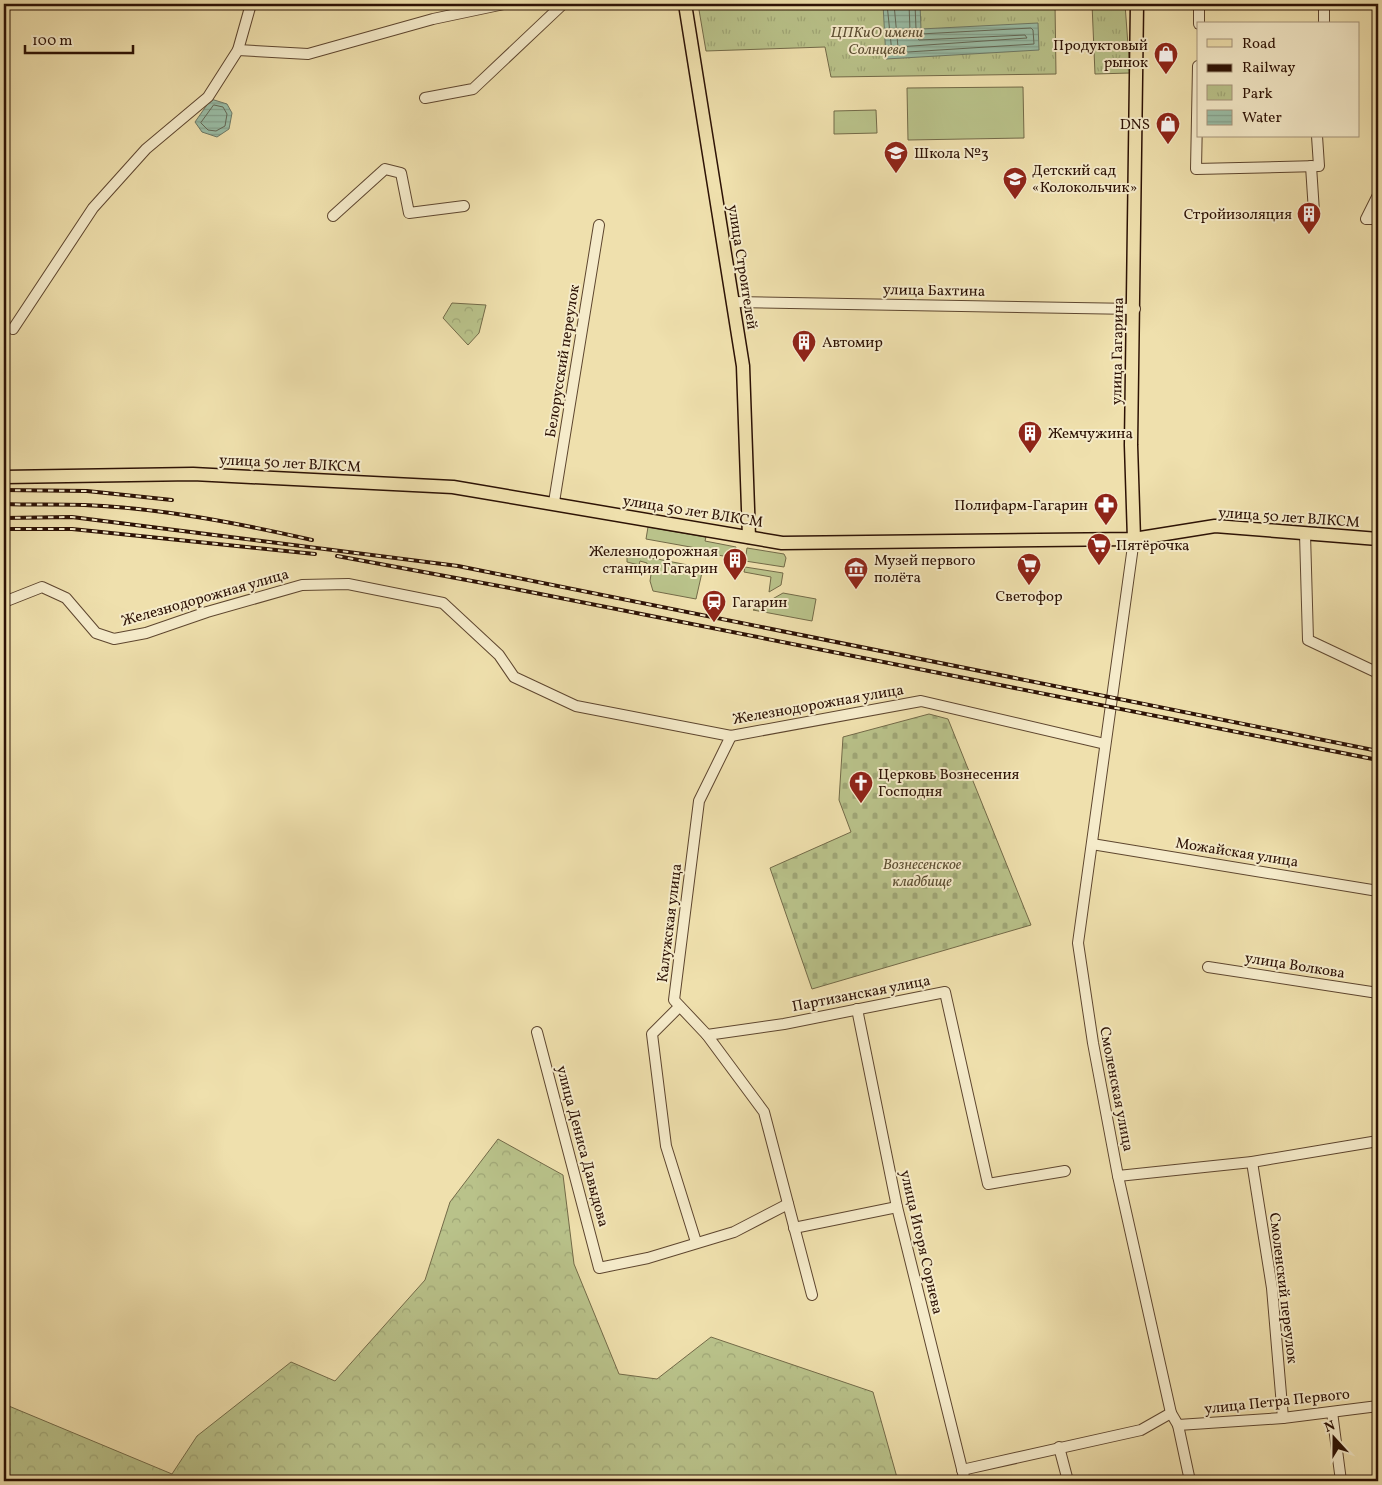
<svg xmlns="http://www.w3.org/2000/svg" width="1382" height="1485" viewBox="0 0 1382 1485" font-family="Vollkorn,serif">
	<defs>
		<pattern id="forest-crowns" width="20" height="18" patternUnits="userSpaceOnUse" patternTransform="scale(1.25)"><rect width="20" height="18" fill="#b9c28a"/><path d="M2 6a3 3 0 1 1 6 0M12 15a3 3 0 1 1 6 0" fill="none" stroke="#9fa676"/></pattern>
		<pattern id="cemetery-stones" width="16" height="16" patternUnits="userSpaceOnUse" patternTransform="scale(1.25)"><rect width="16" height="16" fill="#b9c28a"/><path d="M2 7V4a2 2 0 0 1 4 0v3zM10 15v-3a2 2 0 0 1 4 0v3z" fill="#9fa676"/></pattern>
		<pattern id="park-tufts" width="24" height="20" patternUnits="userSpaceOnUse" patternTransform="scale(1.25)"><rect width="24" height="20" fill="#b9c28a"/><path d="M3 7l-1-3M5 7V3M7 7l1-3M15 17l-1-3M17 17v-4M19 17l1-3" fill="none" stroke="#9fa676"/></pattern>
		<pattern id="water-rules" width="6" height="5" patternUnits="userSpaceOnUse" patternTransform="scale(1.25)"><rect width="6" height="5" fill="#9abda6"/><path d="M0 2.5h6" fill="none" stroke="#85a18d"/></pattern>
	</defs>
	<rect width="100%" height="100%" fill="#efe0ad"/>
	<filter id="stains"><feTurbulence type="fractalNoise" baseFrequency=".004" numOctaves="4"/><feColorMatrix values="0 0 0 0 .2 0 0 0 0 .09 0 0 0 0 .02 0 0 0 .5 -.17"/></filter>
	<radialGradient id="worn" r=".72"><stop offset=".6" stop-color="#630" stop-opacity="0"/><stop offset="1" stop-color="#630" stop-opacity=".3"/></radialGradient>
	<g fill="#b9c28a" stroke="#736a48">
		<polygon points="1023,87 1024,138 908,140 907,88"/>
		<polygon points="876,110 877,133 834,134 834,111"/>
		<polygon points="648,527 706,537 705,541 736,547 734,558 696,551 696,548 646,539"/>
		<polygon points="747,548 784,554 786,558 784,567 745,561"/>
		<polygon points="632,554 703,568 696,599 653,591 650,581 652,568 647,567 647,563 640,561 639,565 627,562 627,557"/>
		<polygon points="745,567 783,573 781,585 769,592 771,577 744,572"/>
		<polygon points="783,593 816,599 812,621 753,610"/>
	</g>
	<g fill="url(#forest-crowns)" stroke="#736a48">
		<polygon points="452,303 486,305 479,333 468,345 443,318"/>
		<polygon points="498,1139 563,1175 574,1264 619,1374 657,1379 711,1337 873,1392 898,1481 4,1481 4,1404 172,1474 197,1436 291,1362 335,1381 425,1280 450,1202"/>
	</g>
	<polygon fill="url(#cemetery-stones)" stroke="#736a48" points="929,714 948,719 1031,925 812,989 770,868 851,832 839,800 843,737"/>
	<g fill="url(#park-tufts)" stroke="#736a48">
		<polygon points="698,4 1055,4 1056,74 831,77 825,47 706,51"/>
		<polygon points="1092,4 1125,4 1130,73 1095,74"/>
	</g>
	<g fill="url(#water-rules)" stroke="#6e7966">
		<polygon points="883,4 920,4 921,29 1038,23 1039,50 886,59"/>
		<polygon points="211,99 227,104 232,113 229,129 217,137 202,132 195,122"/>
	</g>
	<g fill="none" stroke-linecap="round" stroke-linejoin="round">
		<g stroke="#646856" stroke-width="1">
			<polyline points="887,4 892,53 1034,44 1033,30 1031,28 920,34 916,29 915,4"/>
			<polyline points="894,4 898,47 1027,38 1025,35 919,40 910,31 909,4"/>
			<polygon points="214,105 223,107 227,114 225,126 216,131 208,130 201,123"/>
		</g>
		<defs>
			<g id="minor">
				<polyline points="1324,4 1324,24"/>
				<polyline points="4,5 10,4"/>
				<polyline points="1199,24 1199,4"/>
				<polyline points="238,50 308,54 433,19 504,4"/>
				<polyline points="1198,66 1196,169 1319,166 1317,136"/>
				<polyline points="425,98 473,89 563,4"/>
				<polyline points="1311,166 1314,212"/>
				<polyline points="1378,195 1366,219 1378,219"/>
				<polyline points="333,216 385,169 401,173 409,213 464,206"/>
				<polyline points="732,302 1135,309"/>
				<polyline points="13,329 93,208 146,149 208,97 238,50 251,4"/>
				<polyline points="554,502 599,225"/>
				<polyline points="1305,534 1308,640 1378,673"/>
				<polyline points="1134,539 1078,943 1093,1043 1118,1176 1171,1413 1178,1425 1190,1481"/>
				<polyline points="4,602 42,587 66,598 96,633 114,639 146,633 207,612 302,585 348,584 443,603 499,655 514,677 576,706 731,736 921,701 1105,744"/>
				<polyline points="731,736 699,801 674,1000 707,1035 764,1112 812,1295"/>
				<polyline points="1092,844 1378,891"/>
				<polyline points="1208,967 1378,993"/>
				<polyline points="679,1007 652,1034 666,1146 696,1242"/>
				<polyline points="857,1009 897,1207 965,1481"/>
				<polyline points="537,1032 599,1268 648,1258 734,1232 788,1204"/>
				<polyline points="707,1035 784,1024 945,992 988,1184 1065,1171"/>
				<polyline points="1252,1162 1272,1288 1283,1418"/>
				<polyline points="1118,1176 1252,1162 1378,1141"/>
				<polyline points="794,1228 897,1207"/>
				<polyline points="1332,1412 1341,1481"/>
				<polyline points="1178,1425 1283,1418 1378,1406"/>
				<polyline points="1059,1447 1068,1481"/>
				<polyline points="962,1470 1141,1430 1171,1413"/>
			</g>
			<g id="major">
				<polyline points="685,4 743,366 749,537"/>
				<polyline points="4,477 193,474 453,487 782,543 1134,539 1215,526 1378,539"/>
				<polyline points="1134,539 1131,445 1137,4"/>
			</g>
		</defs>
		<use href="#minor" stroke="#5e462f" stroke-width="12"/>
		<use href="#major" stroke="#2d1205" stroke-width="15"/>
		<use href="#minor" stroke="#f5ebca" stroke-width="10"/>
		<use href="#major" stroke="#efe0ad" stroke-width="12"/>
		<defs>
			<g id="rail">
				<polyline points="4,490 87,491 172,500"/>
				<path d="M4,504C30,505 57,504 84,505C161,508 237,523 312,540"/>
				<polyline points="4,518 72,517 458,566 1378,751"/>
				<polyline points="4,529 72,529 315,554"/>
				<polyline points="337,556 510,588 1378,760"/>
			</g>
		</defs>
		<use href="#rail" stroke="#2d1205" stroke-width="4"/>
		<use href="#rail" stroke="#f5ebca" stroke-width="2" stroke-dasharray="5.5" stroke-linecap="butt"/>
	</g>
	<defs>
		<symbol id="shop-pin" viewBox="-11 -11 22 30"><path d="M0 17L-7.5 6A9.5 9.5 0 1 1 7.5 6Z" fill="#8f2418" stroke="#f5ebca"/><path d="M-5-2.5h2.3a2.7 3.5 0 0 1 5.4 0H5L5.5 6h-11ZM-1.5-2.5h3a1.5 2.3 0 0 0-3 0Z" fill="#fff"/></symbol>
		<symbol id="school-pin" viewBox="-11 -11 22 30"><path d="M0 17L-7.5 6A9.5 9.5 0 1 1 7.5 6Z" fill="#8f2418" stroke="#f5ebca"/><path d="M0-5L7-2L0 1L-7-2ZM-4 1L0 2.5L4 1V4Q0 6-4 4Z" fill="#fff"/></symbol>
		<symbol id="building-pin" viewBox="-11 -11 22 30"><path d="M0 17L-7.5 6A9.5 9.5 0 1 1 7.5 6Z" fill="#8f2418" stroke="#f5ebca"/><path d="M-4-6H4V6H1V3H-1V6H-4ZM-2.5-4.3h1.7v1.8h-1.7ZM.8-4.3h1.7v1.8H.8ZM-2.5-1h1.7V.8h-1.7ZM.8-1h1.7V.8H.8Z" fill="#fff"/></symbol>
		<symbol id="pharmacy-pin" viewBox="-11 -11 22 30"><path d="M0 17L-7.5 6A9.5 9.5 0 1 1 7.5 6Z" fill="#8f2418" stroke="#f5ebca"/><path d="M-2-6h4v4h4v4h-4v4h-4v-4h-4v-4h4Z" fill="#fff"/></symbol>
		<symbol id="supermarket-pin" viewBox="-11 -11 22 30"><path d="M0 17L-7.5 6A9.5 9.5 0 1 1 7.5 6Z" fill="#8f2418" stroke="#f5ebca"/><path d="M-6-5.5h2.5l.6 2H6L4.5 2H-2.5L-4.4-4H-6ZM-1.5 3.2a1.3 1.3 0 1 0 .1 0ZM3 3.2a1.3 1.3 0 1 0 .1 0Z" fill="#fff"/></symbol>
		<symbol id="museum-pin" viewBox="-11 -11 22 30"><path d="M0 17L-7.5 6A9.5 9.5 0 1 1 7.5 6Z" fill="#8f2418" stroke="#f5ebca"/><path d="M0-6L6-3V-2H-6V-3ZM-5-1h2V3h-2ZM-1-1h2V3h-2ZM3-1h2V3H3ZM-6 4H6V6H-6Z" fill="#fff"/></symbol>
		<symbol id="station-pin" viewBox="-11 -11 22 30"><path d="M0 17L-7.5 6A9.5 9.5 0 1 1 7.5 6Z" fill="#8f2418" stroke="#f5ebca"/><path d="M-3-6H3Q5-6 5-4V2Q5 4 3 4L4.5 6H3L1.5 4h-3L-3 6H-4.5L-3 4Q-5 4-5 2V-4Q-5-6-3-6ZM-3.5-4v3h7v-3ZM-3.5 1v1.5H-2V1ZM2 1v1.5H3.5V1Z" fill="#fff"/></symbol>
		<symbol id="church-pin" viewBox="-11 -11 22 30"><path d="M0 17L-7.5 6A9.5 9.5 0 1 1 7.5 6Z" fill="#8f2418" stroke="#f5ebca"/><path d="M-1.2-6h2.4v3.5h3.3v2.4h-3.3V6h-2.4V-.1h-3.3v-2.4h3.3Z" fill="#fff"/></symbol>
	</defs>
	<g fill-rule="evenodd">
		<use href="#shop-pin" x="1152" y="40" width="28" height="38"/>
		<use href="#shop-pin" x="1154" y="110" width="28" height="38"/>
		<use href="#school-pin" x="882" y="139" width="28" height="38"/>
		<use href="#school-pin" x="1001" y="165" width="28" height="38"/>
		<use href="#building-pin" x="1295" y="200" width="28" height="38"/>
		<use href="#building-pin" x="790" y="328" width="28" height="38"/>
		<use href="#building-pin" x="1016" y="419" width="28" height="38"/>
		<use href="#pharmacy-pin" x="1092" y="491" width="28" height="38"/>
		<use href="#supermarket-pin" x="1085" y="531" width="28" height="38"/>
		<use href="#building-pin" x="721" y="546" width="28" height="38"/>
		<use href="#supermarket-pin" x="1015" y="551" width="28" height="38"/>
		<use href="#museum-pin" x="842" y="555" width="28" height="38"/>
		<use href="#station-pin" x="700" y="588" width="28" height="38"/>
		<use href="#church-pin" x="847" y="769" width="28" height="38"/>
	</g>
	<g text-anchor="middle" stroke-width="4" stroke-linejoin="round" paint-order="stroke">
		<g font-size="15" font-style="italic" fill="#5e5034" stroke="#f5ebca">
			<text x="877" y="37">ЦПКиО имени<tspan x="877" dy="17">Солнцева</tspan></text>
			<text x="922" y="869">Вознесенское<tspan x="922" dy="17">кладбище</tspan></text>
		</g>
		<g font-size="15" fill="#2d1205" stroke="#f5ebca" text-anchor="start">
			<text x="1148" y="50" text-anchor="end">Продуктовый<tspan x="1148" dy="17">рынок</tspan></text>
			<text x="1150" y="129" text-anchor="end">DNS</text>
			<text x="914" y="158">Школа №3</text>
			<text x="1032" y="175">Детский сад<tspan x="1032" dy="17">«Колокольчик»</tspan></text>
			<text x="1292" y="219" text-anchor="end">Стройизоляция</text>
			<text x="822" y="347">Автомир</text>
			<text x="1048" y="438">Жемчужина</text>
			<text x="1088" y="510" text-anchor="end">Полифарм-Гагарин</text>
			<text x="1116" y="550">Пятёрочка</text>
			<text x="718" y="556" text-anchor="end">Железнодорожная<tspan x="718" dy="17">станция Гагарин</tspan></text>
			<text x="874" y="565">Музей первого<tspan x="874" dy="17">полёта</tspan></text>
			<text x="1029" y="601" text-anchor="middle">Светофор</text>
			<text x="732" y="607">Гагарин</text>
			<text x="878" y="779">Церковь Вознесения<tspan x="878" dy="17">Господня</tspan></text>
		</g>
		<g font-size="15" fill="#2d1205" stroke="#f5ebca">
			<text transform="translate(743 267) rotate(81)" y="5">улица Строителей</text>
			<text transform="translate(934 290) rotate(1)" y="5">улица Бахтина</text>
			<text transform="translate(1117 351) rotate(-89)" y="5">улица Гагарина</text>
			<text transform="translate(562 361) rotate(-81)" y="5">Белорусский переулок</text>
			<text transform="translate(290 463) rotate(3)" y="5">улица 50 лет ВЛКСМ</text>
			<text transform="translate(693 511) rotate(9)" y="5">улица 50 лет ВЛКСМ</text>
			<text transform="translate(1289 517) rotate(4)" y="5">улица 50 лет ВЛКСМ</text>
			<text transform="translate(205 597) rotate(-16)" y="5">Железнодорожная улица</text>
			<text transform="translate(818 704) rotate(-10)" y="5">Железнодорожная улица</text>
			<text transform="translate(1237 852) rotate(9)" y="5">Можайская улица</text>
			<text transform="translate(669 923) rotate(-83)" y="5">Калужская улица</text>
			<text transform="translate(1295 965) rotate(9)" y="5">улица Волкова</text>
			<text transform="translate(861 993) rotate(-11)" y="5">Партизанская улица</text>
			<text transform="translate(1117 1089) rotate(79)" y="5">Смоленская улица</text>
			<text transform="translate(583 1146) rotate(75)" y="5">улица Дениса Давыдова</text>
			<text transform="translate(922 1242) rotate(77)" y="5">улица Игоря Сорнева</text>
			<text transform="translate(1284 1288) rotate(83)" y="5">Смоленский переулок</text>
			<text transform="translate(1277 1401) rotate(-6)" y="5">улица Петра Первого</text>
		</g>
	</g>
	<rect width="1382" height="1485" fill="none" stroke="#efe0ad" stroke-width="20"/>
	<rect x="5" y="5" width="1372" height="1475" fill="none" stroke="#2d1205" stroke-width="2.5"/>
	<rect x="10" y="10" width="1362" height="1465" fill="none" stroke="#2d1205"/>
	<rect x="1197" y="22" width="162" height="115" fill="#f5ebca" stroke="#a5947b"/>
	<rect x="1207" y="39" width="25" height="8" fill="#efe0ad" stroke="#a5947b"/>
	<text x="1242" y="48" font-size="15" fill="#2d1205">Road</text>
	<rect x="1207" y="64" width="25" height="8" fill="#2d1205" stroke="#a5947b"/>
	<text x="1242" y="72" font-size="15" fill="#2d1205">Railway</text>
	<rect x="1207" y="85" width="25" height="15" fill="url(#park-tufts)" stroke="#a5947b"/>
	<text x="1242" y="98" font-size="15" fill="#2d1205">Park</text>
	<rect x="1207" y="110" width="25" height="15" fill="url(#water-rules)" stroke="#a5947b"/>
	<text x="1242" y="122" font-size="15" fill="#2d1205">Water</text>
	<g transform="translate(1334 1438) rotate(339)" stroke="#f5ebca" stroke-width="4" paint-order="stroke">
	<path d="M0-4L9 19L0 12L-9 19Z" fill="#2d1205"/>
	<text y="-8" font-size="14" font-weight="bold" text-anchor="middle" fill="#2d1205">N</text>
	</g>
	<path d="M25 45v8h108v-8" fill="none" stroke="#2d1205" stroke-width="2.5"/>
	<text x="32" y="45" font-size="15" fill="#2d1205" stroke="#f5ebca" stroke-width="4" paint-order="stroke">100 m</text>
	<rect width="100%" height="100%" filter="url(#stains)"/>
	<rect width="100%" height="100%" fill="url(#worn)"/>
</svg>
